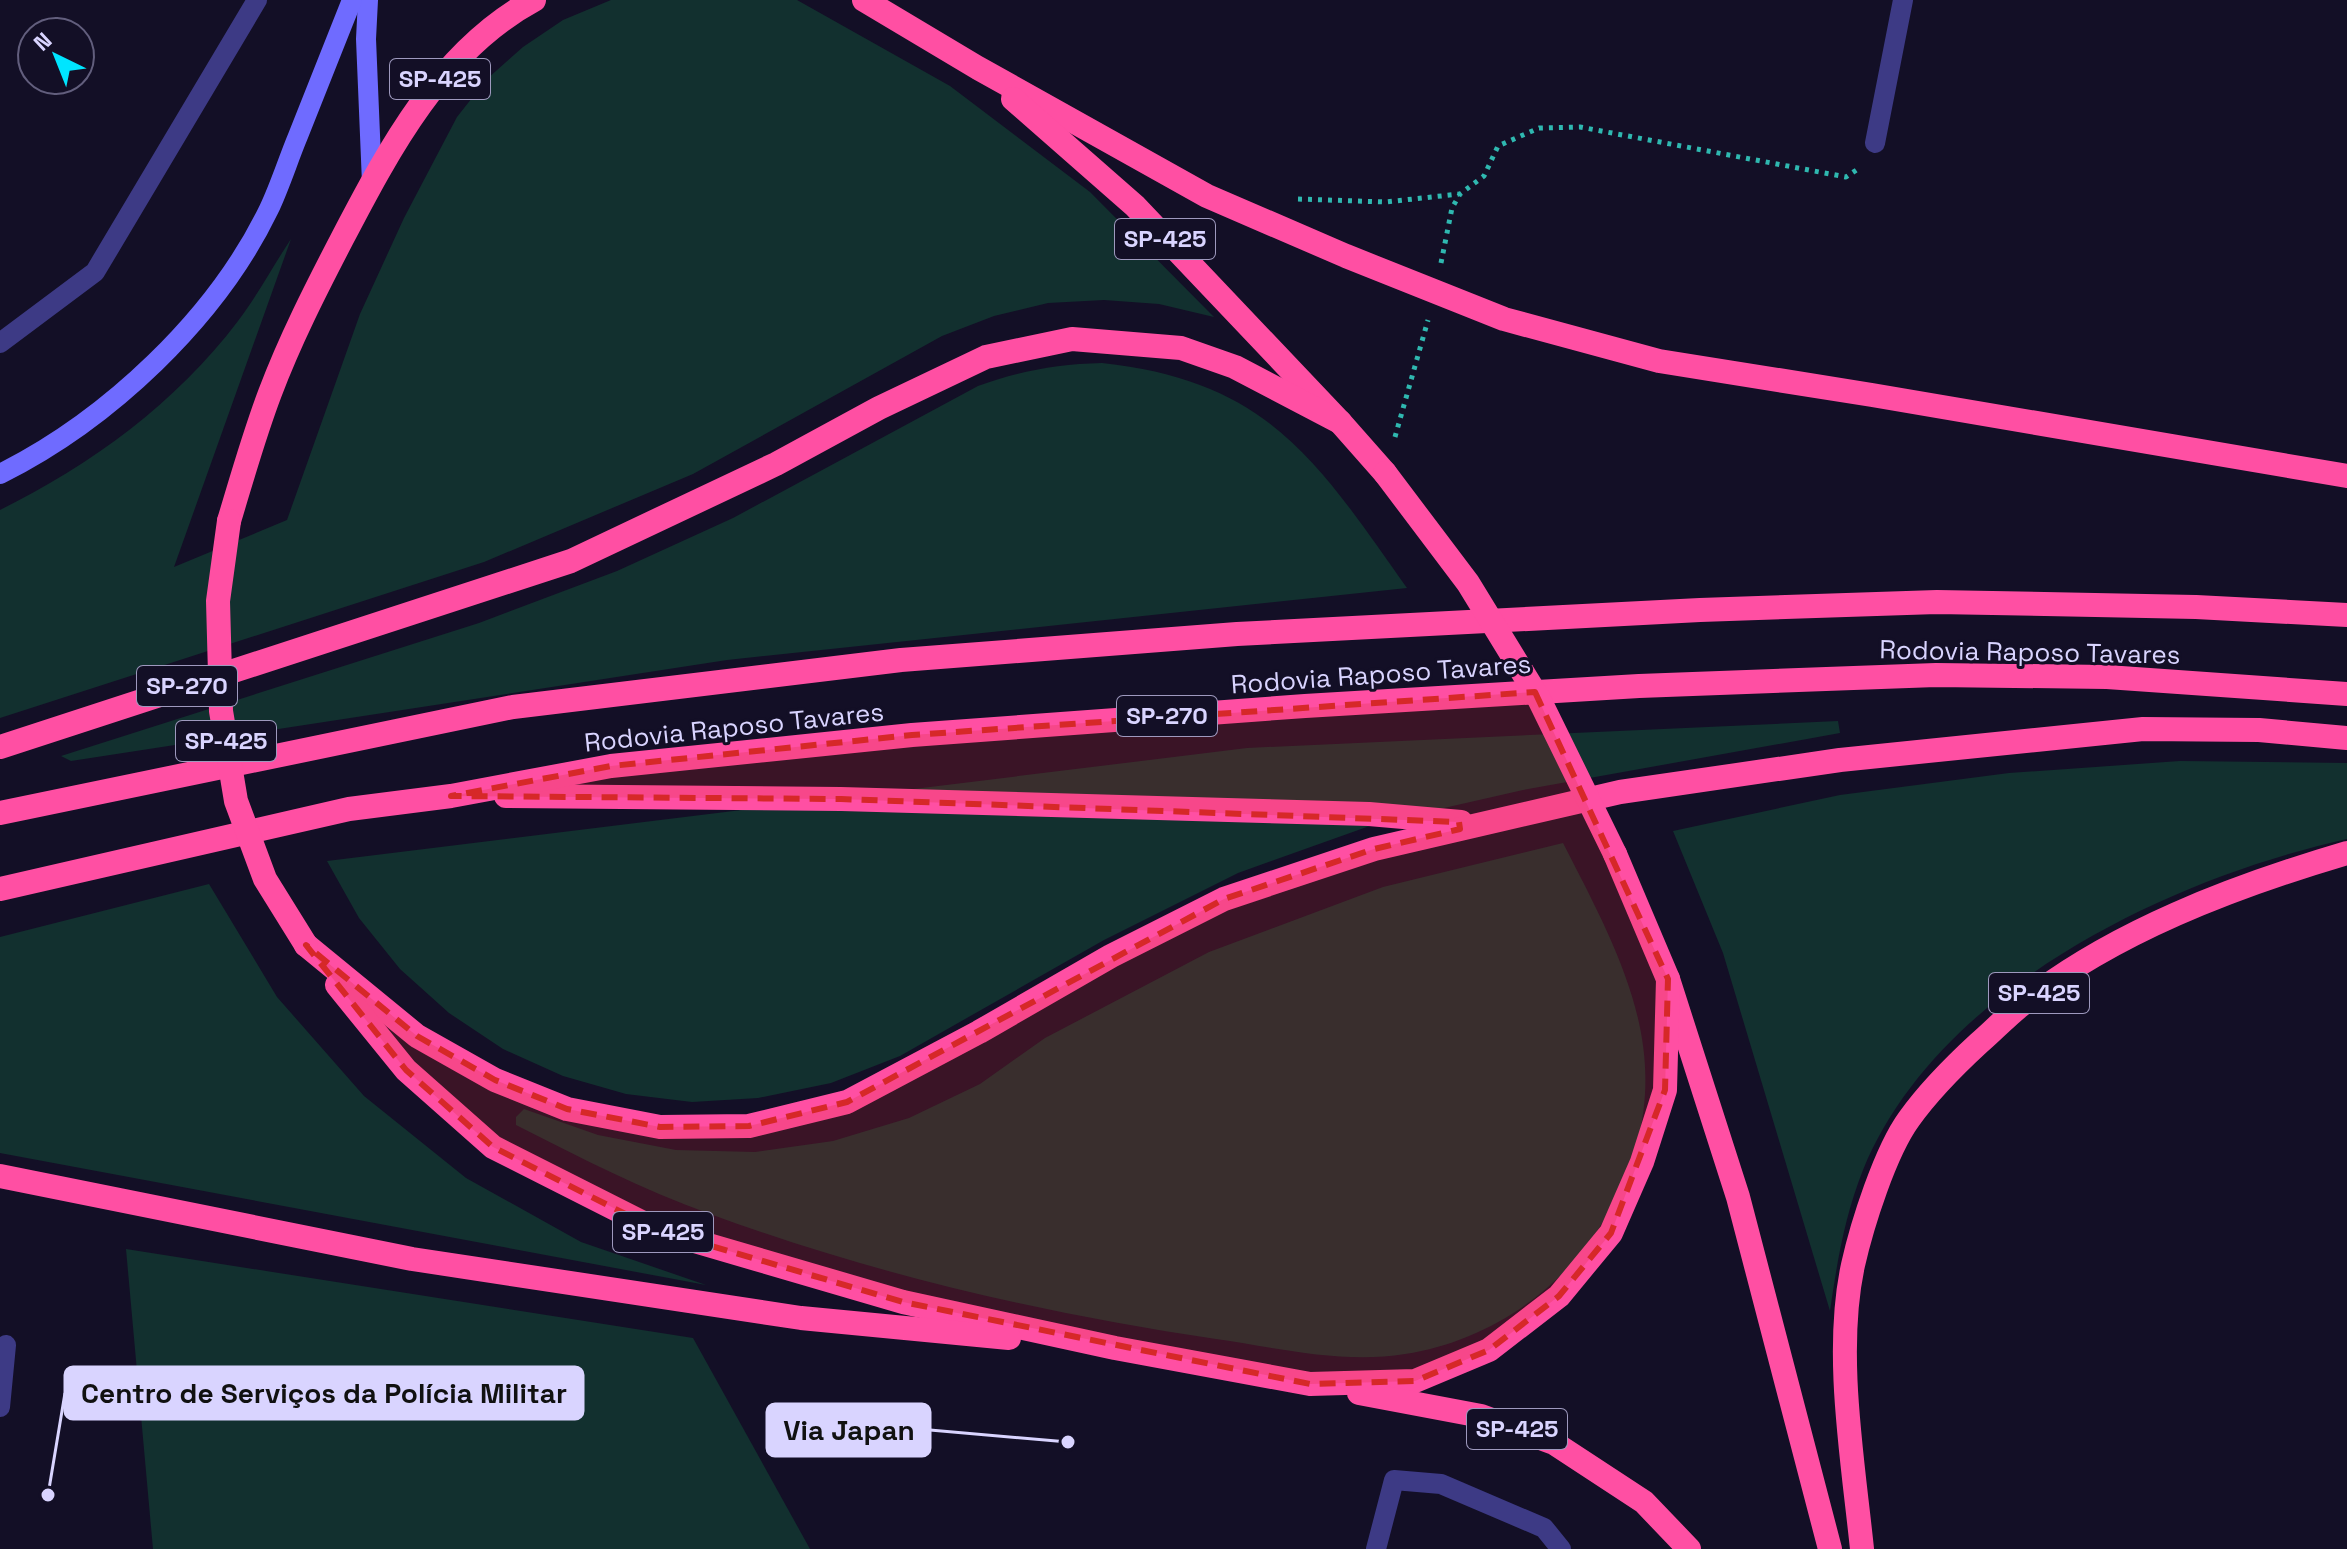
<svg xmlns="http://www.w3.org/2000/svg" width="2347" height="1549" viewBox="0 0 2347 1549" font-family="'Space Grotesk',sans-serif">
	<rect width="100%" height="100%" fill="#130f26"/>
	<g fill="#12302f">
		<path d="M797,0L950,86L1090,192L1214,317L1159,304L1104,300L1048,303L994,316L942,336L693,474L484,562L0,718V510C91,465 176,403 238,321C257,296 273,266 291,239L174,567L287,520L360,314L404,218L457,117L487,79L523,47L563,20L611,0Z"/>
		<path d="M1102,363C1269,381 1317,461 1407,588L727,660L71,761L61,756L479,623L617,571L733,518L978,386C1020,371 1057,364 1102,363Z"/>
		<polygon points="1838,721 1840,733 1523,790 1378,823 1238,873 1104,940 900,1056 831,1083 758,1098 692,1102 626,1094 563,1076 503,1049 449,1013 400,969 359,918 327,861 1247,748"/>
		<path d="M2180,761L2347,763V839C2168,879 1937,989 1863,1170C1845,1215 1837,1262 1830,1311L1723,953L1673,831L1840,795L2009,773Z"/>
		<path d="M1563,843C1629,971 1686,1075 1607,1215C1565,1289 1489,1341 1405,1354C1343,1364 1278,1348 1216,1339C1045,1314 873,1274 710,1214C643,1190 579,1157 516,1125V1117L524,1109L598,1135L676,1150L755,1152L833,1141L909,1118L980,1084L1045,1038L1209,952L1383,887Z"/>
		<polygon points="209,884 277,997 364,1096 466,1178 581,1242 706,1285 0,1153 0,937"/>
		<polygon points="126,1249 693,1338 810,1549 153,1549"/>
	</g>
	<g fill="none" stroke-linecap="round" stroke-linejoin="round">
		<g stroke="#2fb8b0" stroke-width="5" stroke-dasharray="4 6" stroke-linecap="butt">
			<polyline points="1298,199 1386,202 1459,194"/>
			<polyline points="1441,263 1452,208 1460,194 1484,176 1498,146 1539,128 1580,127 1846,177 1861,167"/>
			<polyline points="1395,437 1428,320"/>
		</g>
		<g stroke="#3d3a85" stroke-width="20">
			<polyline points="0,343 95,272 257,0"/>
			<polyline points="0,1407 6,1345"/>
			<polyline points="1376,1549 1394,1480 1441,1484 1544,1528 1561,1549"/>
		</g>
		<polyline stroke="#3d3a85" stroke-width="20" points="1875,143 1903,0"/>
		<g stroke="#6f6bff" stroke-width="20">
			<polyline points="368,0 366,39 372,183"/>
			<path d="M0,474C108,420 216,319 269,209C280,186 288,160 298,136C316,90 334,45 352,0"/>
		</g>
		<g stroke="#ff4fa3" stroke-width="24">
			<polyline points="864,0 978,68 1207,196 1346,256 1504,319 1659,361 1872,395 2347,476"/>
			<polyline points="1013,99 1135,206 1340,422 1385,473"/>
			<path d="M229,521C242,478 254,435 270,393C290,340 316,289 342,239C389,149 441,50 534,0"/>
			<polyline points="0,747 571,561 776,464 879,408 986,357 1072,339 1181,348 1235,367 1340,422"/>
			<polyline points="506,796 841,799 1369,814 1461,822"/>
			<polyline points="0,813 513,707 901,660 1237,634 1700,610 1937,602 2196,607 2347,615"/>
			<polyline points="1615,854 1668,979 1738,1197 1830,1549"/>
			<polyline points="0,889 349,809 451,796 611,766 912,735 1305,706 1639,686 1936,675 2107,677 2347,694"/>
			<polyline points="306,945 417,1036 495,1080 567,1109 660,1127 749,1126 847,1102 979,1032 1111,956 1224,899 1374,849 1620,792 1840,760 2143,729 2259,730 2347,738"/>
			<polyline points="337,985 406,1070 493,1147 657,1230 903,1302 1115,1348 1310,1384 1415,1381 1489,1350 1559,1296 1611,1233 1642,1162 1665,1090 1668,979"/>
			<polyline points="0,1176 412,1259 801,1318 1009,1338"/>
			<polyline points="1359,1393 1481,1416 1554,1443 1644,1502 1689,1549"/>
			<path d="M1862,1549C1853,1461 1834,1352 1853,1265C1862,1225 1885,1152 1909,1119C1929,1091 1954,1066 1979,1043C1993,1031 2005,1018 2020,1006C2112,932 2235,886 2347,853"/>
		</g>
		<g stroke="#ff4fa3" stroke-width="24">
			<polyline points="1385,473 1468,583 1539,699 1615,854"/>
			<polyline points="229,521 218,601 221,711 236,801 265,879 306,945"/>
		</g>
	</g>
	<path fill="#d62828" fill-opacity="0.2" stroke="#d62828" stroke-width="6" stroke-dasharray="16 10" stroke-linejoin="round" d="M1535,692L1668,979L1665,1090L1611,1233L1559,1296L1489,1350L1415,1381L1310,1384L903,1302L657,1230L493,1147L406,1070L306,945L417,1036L495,1080L567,1109L660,1127L749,1126L847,1102L1224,899L1374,849L1460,829L1459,822L841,799L451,796L611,766L912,735Z"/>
	<g text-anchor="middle" stroke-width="6" stroke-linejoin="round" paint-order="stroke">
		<g fill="#130f26" stroke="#9e99be" stroke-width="2">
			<rect x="390" y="59" width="100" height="40" rx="6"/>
			<rect x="1115" y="219" width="100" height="40" rx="6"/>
			<rect x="137" y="666" width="100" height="40" rx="6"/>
			<rect x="1117" y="696" width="100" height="40" rx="6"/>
			<rect x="176" y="721" width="100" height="40" rx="6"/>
			<rect x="1989" y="973" width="100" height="40" rx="6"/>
			<rect x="613" y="1212" width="100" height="40" rx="6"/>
			<rect x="1467" y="1409" width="100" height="40" rx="6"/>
		</g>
		<g font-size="24" font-weight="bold" fill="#d9d4ff">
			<text x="440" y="87">SP-425</text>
			<text x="1165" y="247">SP-425</text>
			<text x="187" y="694">SP-270</text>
			<text x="1167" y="724">SP-270</text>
			<text x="226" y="749">SP-425</text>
			<text x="2039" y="1001">SP-425</text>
			<text x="663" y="1240">SP-425</text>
			<text x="1517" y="1437">SP-425</text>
		</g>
		<g font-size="26" fill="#d9d4ff" stroke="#130f26">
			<text transform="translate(2030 652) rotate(1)" y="9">Rodovia Raposo Tavares</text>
			<text transform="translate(1381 674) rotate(-4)" y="9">Rodovia Raposo Tavares</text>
			<text transform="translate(734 727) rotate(-6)" y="9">Rodovia Raposo Tavares</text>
		</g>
	</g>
	<path fill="none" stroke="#d9d4ff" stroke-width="3" d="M48 1495L65 1393M1068 1442L930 1430"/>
	<g fill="#d9d4ff" stroke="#130f26" stroke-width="3">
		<circle cx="48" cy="1495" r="8"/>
		<circle cx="1068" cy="1442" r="8"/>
	</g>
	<g fill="#d9d4ff" stroke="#d9d4ff" stroke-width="3">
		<rect x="65" y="1367" width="518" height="52" rx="8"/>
		<rect x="767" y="1404" width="163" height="52" rx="8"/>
	</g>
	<g font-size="28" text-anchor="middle" font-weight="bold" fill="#111">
		<text x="324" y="1403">Centro de Serviços da Polícia Militar</text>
		<text x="849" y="1440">Via Japan</text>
	</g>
	<g transform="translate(56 56) rotate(317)"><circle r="38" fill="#130f26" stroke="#625e7d" stroke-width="2"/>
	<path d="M0-6L14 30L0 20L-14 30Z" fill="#00e5ff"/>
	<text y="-12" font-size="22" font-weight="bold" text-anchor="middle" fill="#d9d4ff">N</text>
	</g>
</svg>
